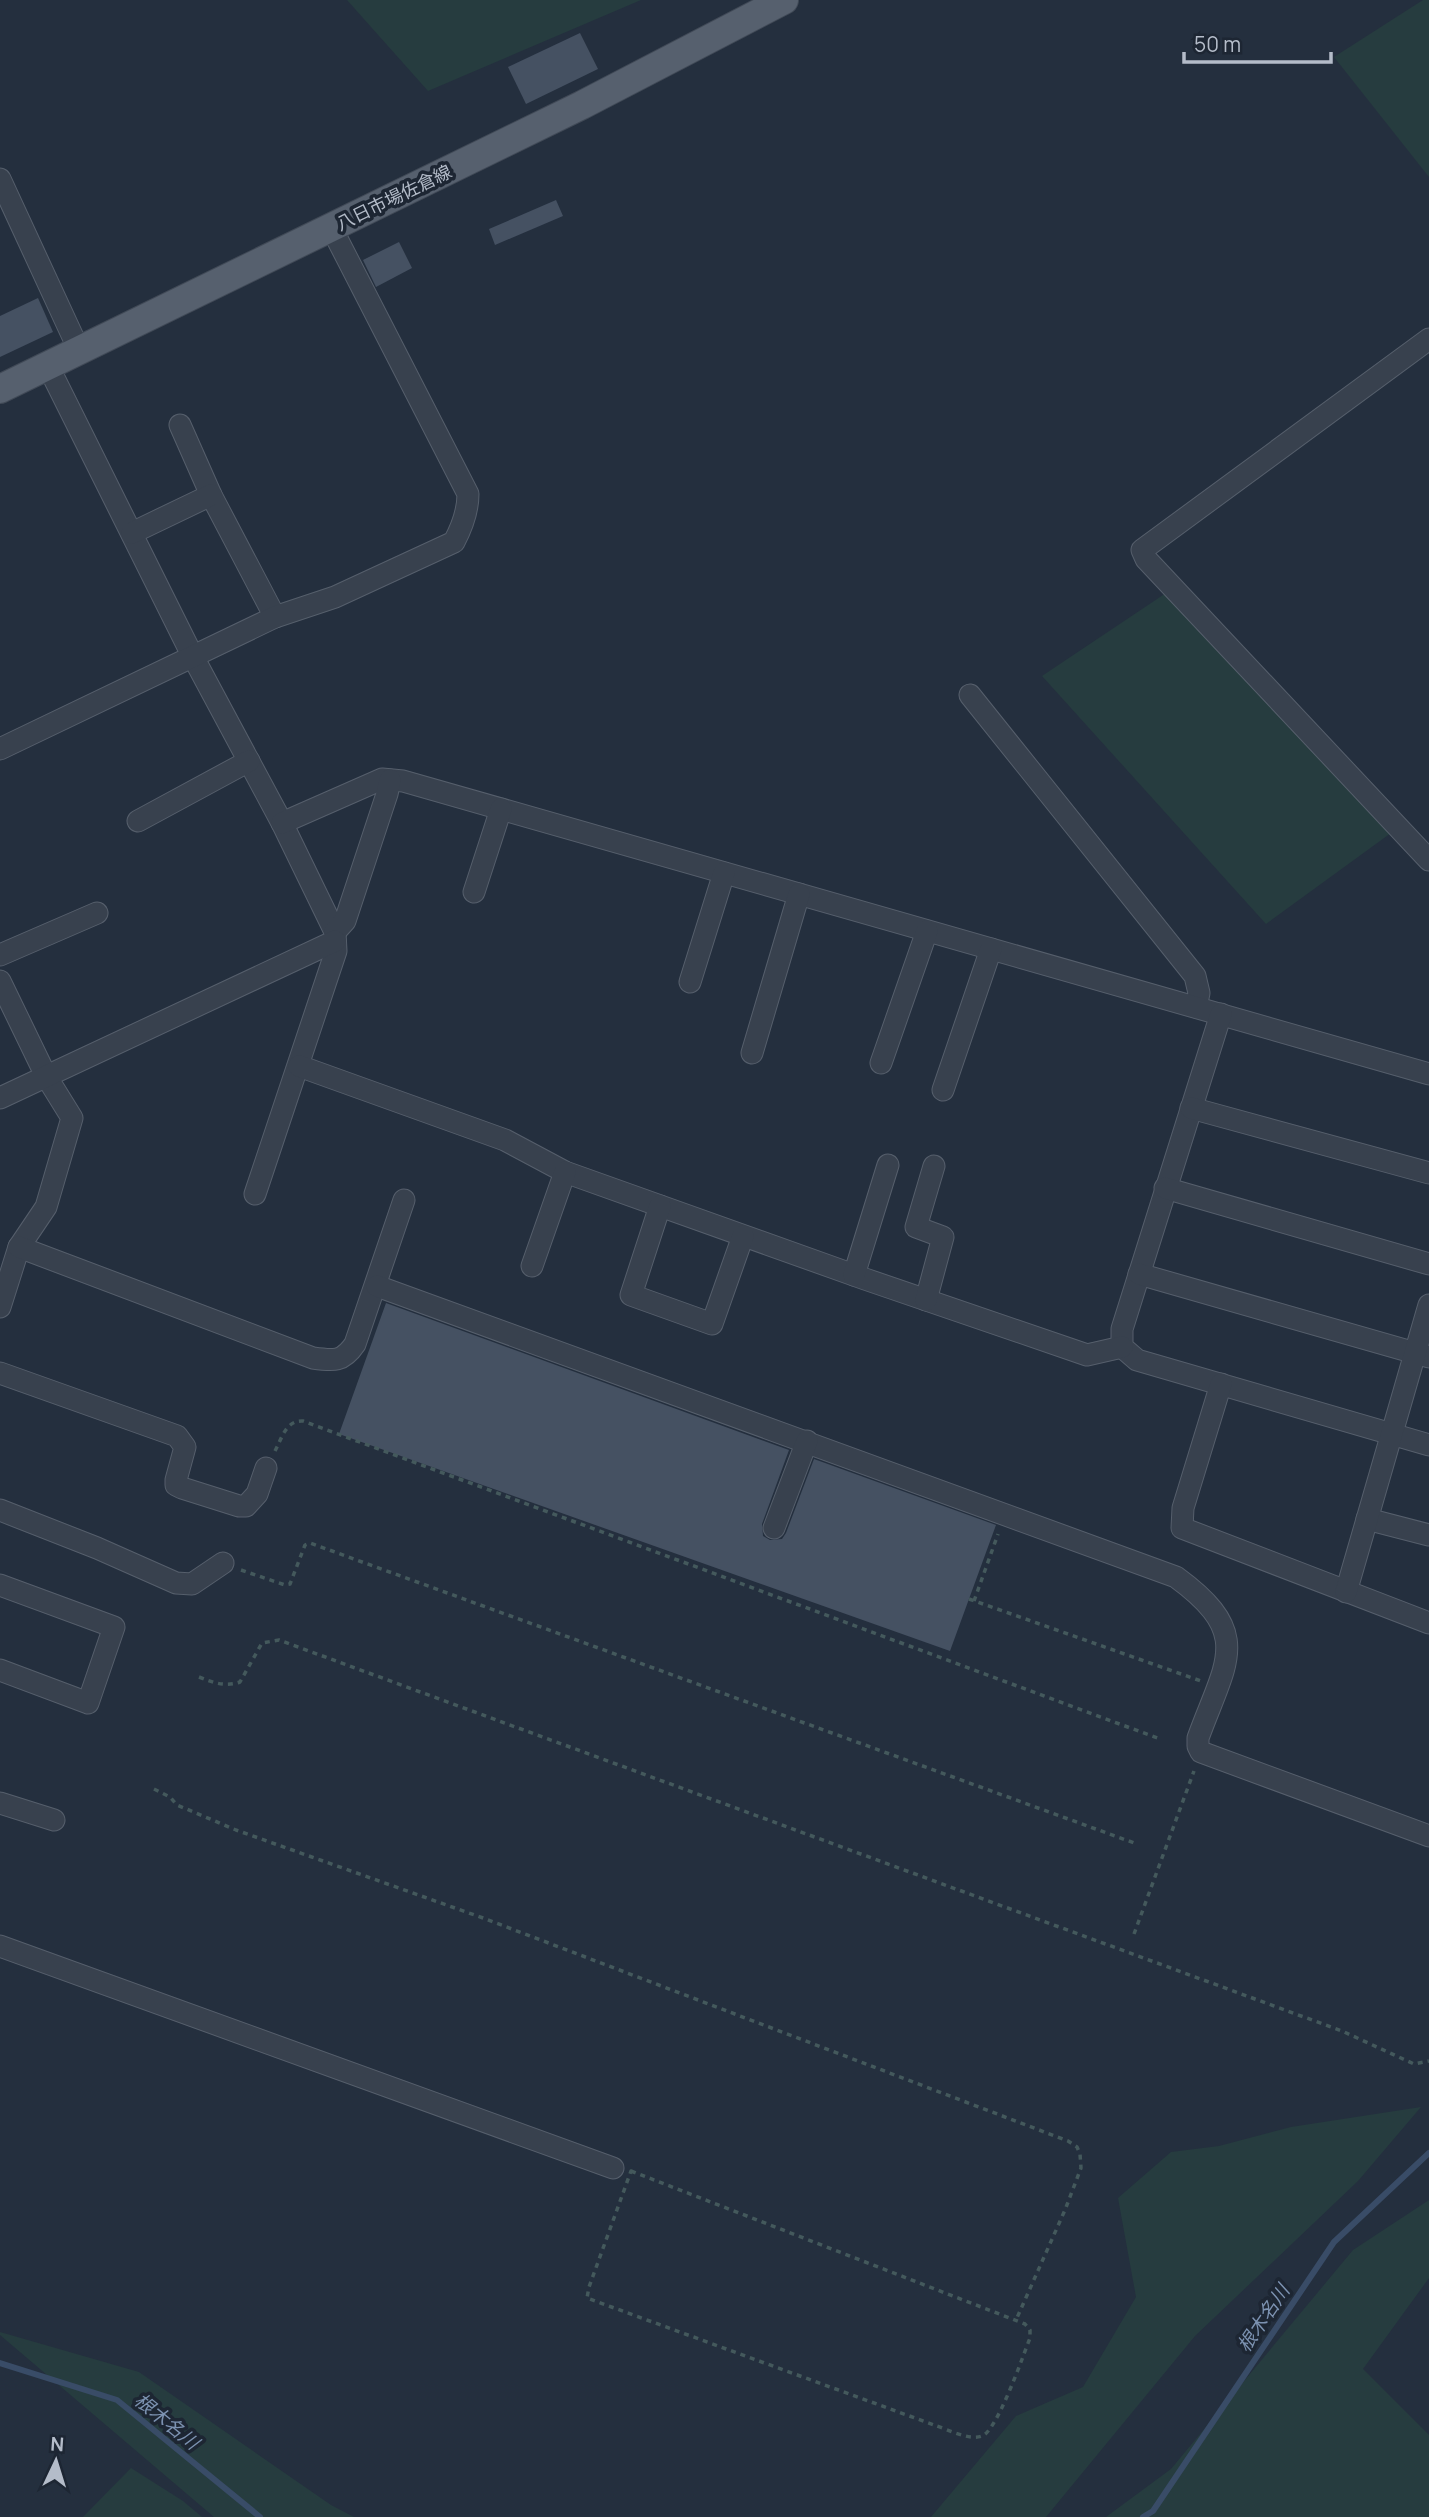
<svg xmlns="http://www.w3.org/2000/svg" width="1429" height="2517" viewBox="0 0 1429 2517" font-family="Manrope,'Noto Sans JP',sans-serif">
	<rect width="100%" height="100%" fill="#242f3e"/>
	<g fill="#263c3f">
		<polygon points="347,0 641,0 428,91"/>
		<polygon points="1423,0 1429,0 1429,177 1334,57"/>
		<polygon points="1166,593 1391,833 1266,924 1042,676"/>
		<polygon points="1421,2107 1358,2181 1195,2336 1046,2517 931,2517 1016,2416 1083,2387 1136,2297 1118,2198 1171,2152 1219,2146 1291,2127"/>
		<polygon points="1429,2200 1429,2278 1363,2369 1429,2435 1429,2517 1106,2517 1171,2469 1353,2250"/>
		<polygon points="0,2332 139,2372 331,2505 354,2517 214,2517 0,2335"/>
		<polygon points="131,2468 183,2501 202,2517 83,2517"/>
	</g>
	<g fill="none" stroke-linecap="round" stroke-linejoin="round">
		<g stroke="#394c67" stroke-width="6">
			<polyline points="0,2363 117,2400 260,2517"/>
			<polyline points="1143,2517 1153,2511 1334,2242 1429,2153"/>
		</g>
	</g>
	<g fill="#455162">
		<polygon points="580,33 598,69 526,104 508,67"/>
		<polygon points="556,200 563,216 495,245 489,229"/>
		<polygon points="399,242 412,268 376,287 363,260"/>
		<polygon points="38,298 53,332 0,357 0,316"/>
		<polygon points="386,1303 789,1450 762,1524 763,1536 770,1540 782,1539 786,1533 814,1459 996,1525 950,1651 339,1434"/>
	</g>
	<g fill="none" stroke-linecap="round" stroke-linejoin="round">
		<defs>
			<g id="minor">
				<polyline points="0,179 79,350"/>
				<polyline points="1429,339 1142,550 1146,559 1429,860"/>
				<polyline points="48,366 192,655 282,823 335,932 336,951 255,1194"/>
				<polyline points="180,425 211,495 275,617"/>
				<polyline points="132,533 211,495"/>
				<polyline points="970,695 1195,976 1199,993 1196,1007"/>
				<path d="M0,749L275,617L335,597L454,542C462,527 468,512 468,494L332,229"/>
				<polyline points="138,821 249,761"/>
				<polyline points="282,823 382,779 403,781 1429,1074"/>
				<polyline points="474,892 501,809"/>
				<polyline points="335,932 345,921 387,794 390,780"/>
				<polyline points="0,955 97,913"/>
				<polyline points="0,981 46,1076 72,1118 46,1207 19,1247 0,1307"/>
				<polyline points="690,982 724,873"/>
				<polyline points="1221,1014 1122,1329 1122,1347 1137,1360 1429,1445"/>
				<polyline points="752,1053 799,894"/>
				<polyline points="881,1063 927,931"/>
				<polyline points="299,1066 505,1140 565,1172 865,1279 1087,1355 1122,1347"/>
				<polyline points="943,1090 991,949"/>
				<polyline points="0,1098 335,941"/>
				<polyline points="1191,1108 1429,1173"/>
				<polyline points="1165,1188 1429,1264"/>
				<polyline points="660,1206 631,1295 712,1324 743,1236"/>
				<path d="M19,1247L313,1358C334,1361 343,1362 355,1344L404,1200"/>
				<polyline points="532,1266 565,1172"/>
				<polyline points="1139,1274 1429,1357"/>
				<polyline points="854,1275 888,1165"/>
				<path d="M377,1286L1176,1577C1254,1634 1226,1661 1198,1738V1746L1201,1752L1429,1836"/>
				<polyline points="926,1300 943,1237 916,1227 934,1166"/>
				<polyline points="0,1373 177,1436 185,1447 176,1480 176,1485 182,1488 239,1506 246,1506 257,1494 266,1468"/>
				<polyline points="1221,1384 1183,1508 1182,1528 1429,1623"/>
				<polyline points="0,1510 97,1548 176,1583 192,1584 223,1563"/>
				<polyline points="1367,1519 1429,1535"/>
				<polyline points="774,1528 807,1441"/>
				<polyline points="0,1585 114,1627 88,1703 0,1670"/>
				<polyline points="1346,1592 1429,1305"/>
				<polyline points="0,1803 54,1820"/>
				<polyline points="0,1946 613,2168"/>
			</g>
			<polyline id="major" points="0,389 582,105 784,0"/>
		</defs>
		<use href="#minor" stroke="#565f6c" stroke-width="23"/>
		<use href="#major" stroke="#414a57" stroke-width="30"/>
		<g stroke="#44595c" stroke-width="3.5" stroke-dasharray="5 5" stroke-linecap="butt">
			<path d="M275,1451C282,1438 286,1420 303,1421L1160,1739"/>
			<polyline points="241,1570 285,1585 290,1584 305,1545 310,1543 1137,1844"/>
			<polyline points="969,1599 1201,1681"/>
			<polyline points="974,1601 998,1534"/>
			<path d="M199,1677C214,1683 225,1687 240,1682L262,1643L279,1640L1342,2031L1414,2064L1429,2061"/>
			<polyline points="154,1789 170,1797 177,1805 236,1830 483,1918 1068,2141 1077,2147 1080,2154 1081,2168 1065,2210 1016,2320"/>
			<polyline points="1134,1934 1194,1771"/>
			<path d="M631,2171L1025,2324L1030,2330V2338C1023,2356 997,2431 982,2436C969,2441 947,2429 934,2425L587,2298L589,2287Z"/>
		</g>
		<use href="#minor" stroke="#38414e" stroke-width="21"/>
		<use href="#major" stroke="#56606e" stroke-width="28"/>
	</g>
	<g text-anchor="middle" stroke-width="7" stroke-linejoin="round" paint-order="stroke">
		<g font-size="18" fill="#b4bcc9" stroke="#1d2633">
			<text transform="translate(394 198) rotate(-26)" y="6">八日市場佐倉線</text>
		</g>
		<g font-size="19" font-style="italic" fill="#7c92b1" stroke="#1d2633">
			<text transform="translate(1263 2318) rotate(-56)" y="7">根木名川</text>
			<text transform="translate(167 2421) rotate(39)" y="7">根木名川</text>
		</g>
	</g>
	<g transform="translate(56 2461) rotate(4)" stroke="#1d2633" stroke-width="5" paint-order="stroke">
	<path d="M0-5L12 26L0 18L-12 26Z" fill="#b4bcc9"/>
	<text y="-10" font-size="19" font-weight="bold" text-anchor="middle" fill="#b4bcc9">N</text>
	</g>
	<path d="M1184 52v10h147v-10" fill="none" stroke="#b4bcc9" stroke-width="3.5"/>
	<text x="1194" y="52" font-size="21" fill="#b4bcc9" stroke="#1d2633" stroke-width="5" paint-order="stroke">50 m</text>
</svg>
